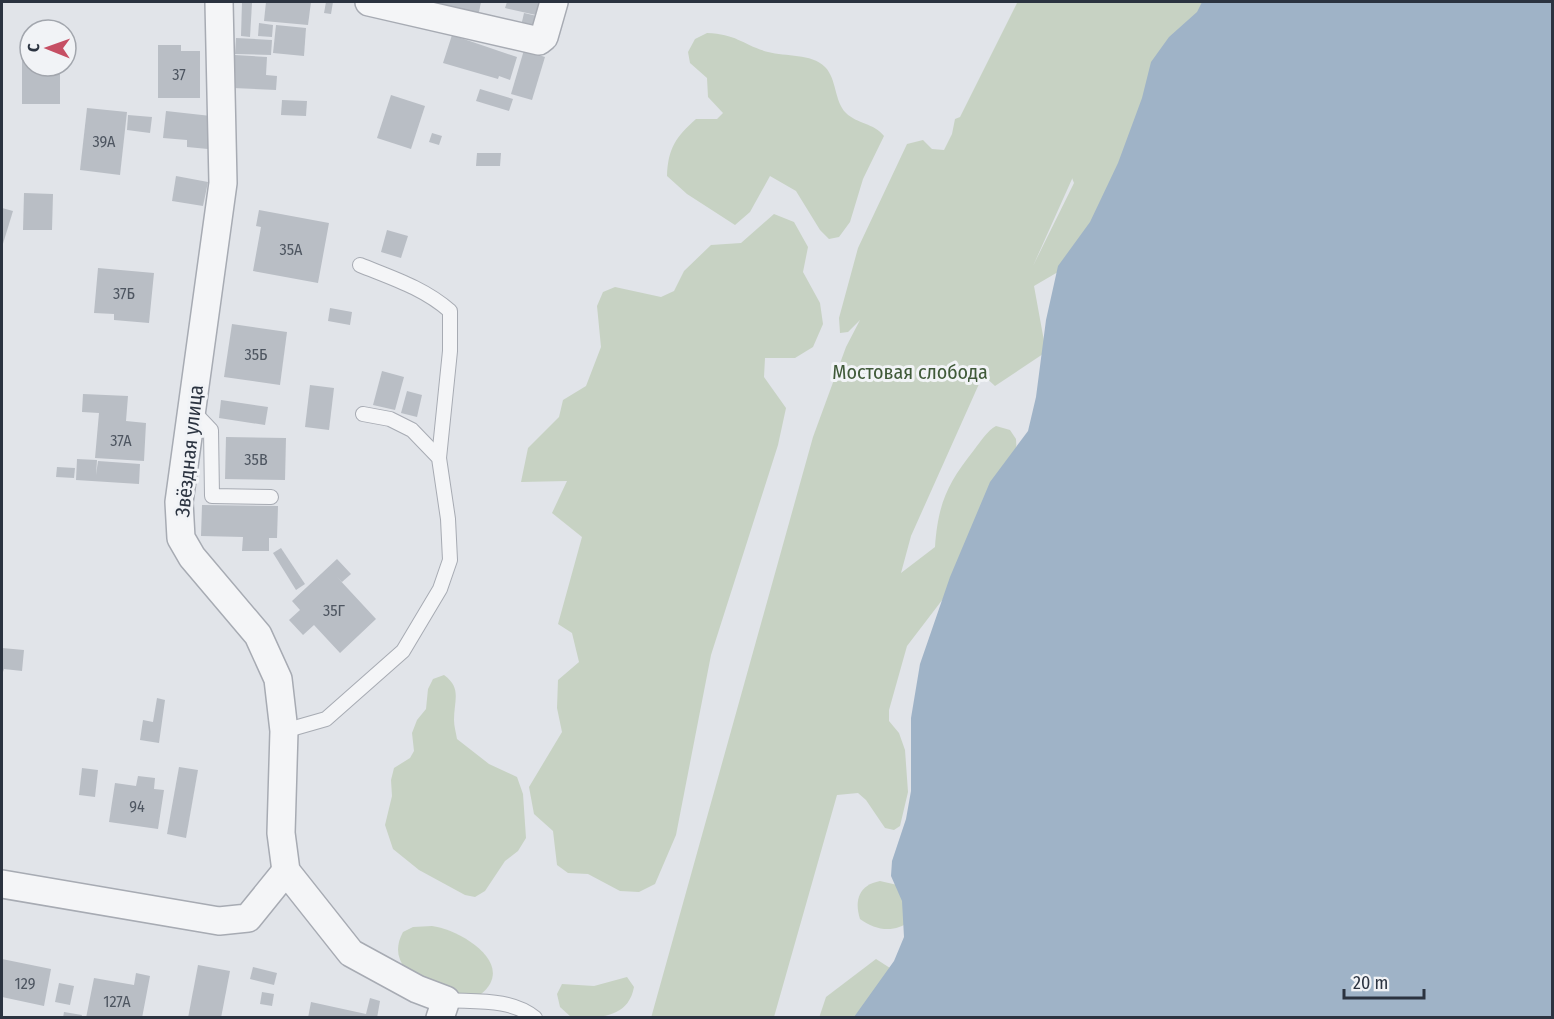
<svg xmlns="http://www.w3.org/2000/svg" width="1554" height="1019" viewBox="0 0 1554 1019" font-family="'Fira Sans Condensed',sans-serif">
	<rect width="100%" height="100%" fill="#e1e4e9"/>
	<g fill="#c7d2c3" fill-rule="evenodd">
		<path d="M1014,2H1212L1087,255L1034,286L1046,352L995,386L983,375L911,536L901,573L935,547C938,504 947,484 974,450C981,441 987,431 996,426L1010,430L1016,439L1017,458L975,557L907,646L889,710V721L899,733L905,750L908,792L900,826L894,830L885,828L866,800L858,793L837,795L774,1017L651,1018L813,437L846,347L860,320L848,332L840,333L839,318L858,248L907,144L923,140L932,149L944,150L952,134L955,119L960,117L1017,3ZM1072,178L1074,183L1033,266L1072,179Z"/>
		<path d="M707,33C737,34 743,45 768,52C786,57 811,53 825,67C837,79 834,101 846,113C857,124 874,123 884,136L863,179L850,222L839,237L829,239L820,230L796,191L770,176L750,212L735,225L687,194L667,176C668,148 676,137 696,119H717L723,113L708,97L707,78L690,63L688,52L695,39Z"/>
		<polygon points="774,214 794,222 808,247 803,272 820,303 823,324 813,347 795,358 765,358 764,377 786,408 778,445 711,655 676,835 655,884 639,892 620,891 588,874 568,873 557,865 553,831 534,814 529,787 562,732 557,708 558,680 579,662 572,633 558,624 582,537 552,513 567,481 521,482 528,448 559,417 563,400 586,386 601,347 597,306 603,292 615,287 661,297 674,291 684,271 711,245 741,243"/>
		<path d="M444,675C462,688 454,700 454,720C454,726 456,733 457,739L489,764L517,777L523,794L526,838L518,851L505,861L485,891L475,897L465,895L419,870L393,849L385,825L392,796L391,780L394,768L410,758L414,751L412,733L417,720L426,709L428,689L433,679Z"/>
		<path d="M880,881L906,887L910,921C895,933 876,931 860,919C854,900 859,885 880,881Z"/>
		<path d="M432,926C459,929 518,964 481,994C448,998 379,976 403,932L413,927Z"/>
		<polygon points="876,959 890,968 898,1017 819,1018 826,997"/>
		<path d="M627,977L634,987C628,1019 598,1018 571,1017L560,1007L557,994L562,984L594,986Z"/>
	</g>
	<polygon fill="#9fb3c7" points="1202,2 1552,2 1552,1017 854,1017 894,961 904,937 902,901 891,876 892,861 906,819 911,791 911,718 920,664 950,577 990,482 1028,431 1036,397 1046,320 1058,266 1090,222 1118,163 1142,98 1151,62 1169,37 1197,12"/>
	<g fill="#b9bec5">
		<polygon points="242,2 252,3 250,37 241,36"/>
		<polygon points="266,2 311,2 308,25 264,21"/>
		<polygon points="326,2 333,2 331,14 324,13"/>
		<polygon points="415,2 481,2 478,17"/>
		<polygon points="507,2 539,2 536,15 505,8"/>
		<polygon points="524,13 537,16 534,29 521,26"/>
		<polygon points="259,23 273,25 272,37 258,36"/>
		<polygon points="276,25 306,28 304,56 273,53"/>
		<polygon points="22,35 30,35 30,66 60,66 60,104 22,104"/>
		<polygon points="452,35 517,57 510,80 499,76 498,79 443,63"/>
		<polygon points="236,38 272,40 271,55 235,54"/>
		<polygon points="158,45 181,45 181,51 200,51 200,98 158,98"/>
		<polygon points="524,50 545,57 532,100 511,94"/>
		<polygon points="235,55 267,57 266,75 277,76 276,90 233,88"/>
		<polygon points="480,89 513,99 509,111 476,101"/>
		<polygon points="391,95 425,106 411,149 377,138"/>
		<polygon points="282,100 307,101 306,116 281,115"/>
		<polygon points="87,108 127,112 120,175 80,170"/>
		<polygon points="166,111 211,116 208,149 187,147 187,140 163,138"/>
		<polygon points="128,115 152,117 150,133 127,130"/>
		<polygon points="432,133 442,136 439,145 429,142"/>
		<polygon points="477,153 501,153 500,166 476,166"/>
		<polygon points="176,176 208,182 203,206 172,201"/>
		<polygon points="24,193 53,194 52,230 23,230"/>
		<polygon points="2,208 13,211 2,247"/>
		<polygon points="259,210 329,223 318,283 253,271 261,227 256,226"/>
		<polygon points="387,230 408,236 401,258 381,252"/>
		<polygon points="98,268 154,273 149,323 114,320 114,314 94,313"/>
		<polygon points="330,308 352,312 350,325 328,321"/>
		<polygon points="232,324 287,332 280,385 224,377"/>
		<polygon points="382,371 404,377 395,410 373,405"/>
		<polygon points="310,385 334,388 329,430 305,427"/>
		<polygon points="407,391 422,395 417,417 401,413"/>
		<polygon points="83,394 128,396 126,421 146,423 144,461 95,458 99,413 82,412"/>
		<polygon points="221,400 268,407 265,425 219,418"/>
		<polygon points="226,437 286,438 285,480 225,479"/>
		<polygon points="77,459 97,460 96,475 98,461 140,464 139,484 76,480"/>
		<polygon points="57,467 75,468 74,478 56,477"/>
		<polygon points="202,505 278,506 277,538 269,538 269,551 242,551 243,537 201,536"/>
		<polygon points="281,548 305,584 296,590 273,553"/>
		<polygon points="337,559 351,574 342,582 337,577 376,619 340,653 314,625 303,635 289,620 300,610 292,601"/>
		<polygon points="2,648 24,650 22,671 4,669 2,675"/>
		<polygon points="157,698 165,700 159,743 140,740 143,720 153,722"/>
		<polygon points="179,767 198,770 186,838 167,834"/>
		<polygon points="82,768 98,770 95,797 79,795"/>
		<polygon points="138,776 155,778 154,789 164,790 158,829 109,822 115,783 136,786"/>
		<polygon points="2,959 51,969 44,1006 2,997"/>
		<polygon points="198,965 230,971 221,1018 188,1018"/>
		<polygon points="253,967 277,973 274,985 250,979"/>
		<polygon points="136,973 150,976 142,1018 86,1018 94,978 134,985"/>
		<polygon points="59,983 74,986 70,1005 55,1002"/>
		<polygon points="262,992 274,994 272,1006 260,1004"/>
		<polygon points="370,998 380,1001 377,1018 308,1018 311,1002 366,1014"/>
		<polygon points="64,1012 82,1015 81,1018 63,1018"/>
	</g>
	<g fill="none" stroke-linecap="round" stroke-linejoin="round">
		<defs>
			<g id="lane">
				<path d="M360,265C392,278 424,288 450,311V351L439,458"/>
				<polyline points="192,410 211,430 212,496 271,497"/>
				<polyline points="284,731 326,719 403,651 440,589 450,560 448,519 439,458 412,430 390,419 363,414"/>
				<path d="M446,1000C475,1002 511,998 535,1018"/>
			</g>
			<g id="street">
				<polyline points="219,2 223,183 179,502 181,538 192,557 258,635 278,679 284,731 281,833 286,871 351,953 417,989 446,1000 440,1018"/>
				<polyline points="369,2 539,41 544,37 554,2"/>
				<polyline points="2,884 219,921 248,918 286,871"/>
			</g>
		</defs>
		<use href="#lane" stroke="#a7abb3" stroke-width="16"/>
		<use href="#street" stroke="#a7abb3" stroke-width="30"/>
		<use href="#lane" stroke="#f4f5f7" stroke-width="14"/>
		<use href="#street" stroke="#f4f5f7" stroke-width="27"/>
	</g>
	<g text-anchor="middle" stroke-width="6" stroke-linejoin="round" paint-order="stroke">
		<g font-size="16" fill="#4e5661">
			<text x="179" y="80">37</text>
			<text x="104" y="147">39А</text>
			<text x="291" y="255">35А</text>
			<text x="124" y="299">37Б</text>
			<text x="256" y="360">35Б</text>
			<text x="121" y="446">37А</text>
			<text x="256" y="465">35В</text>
			<text x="334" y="616">35Г</text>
			<text x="137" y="812">94</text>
			<text x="25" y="989">129</text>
			<text x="117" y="1007">127А</text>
		</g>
		<g font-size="20" fill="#405a39" stroke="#f1f3f6">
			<text x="910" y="379">Мостовая слобода</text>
		</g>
		<g font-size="20" fill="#2b3340" stroke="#f1f3f6">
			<text transform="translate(189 451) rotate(-84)" y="7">Звёздная улица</text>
		</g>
	</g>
	<rect width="1554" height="1019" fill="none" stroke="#2b3340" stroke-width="6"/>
	<g transform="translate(48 48) rotate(271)"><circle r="28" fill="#f1f3f6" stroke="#a2a6ad" stroke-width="1.5"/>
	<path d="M0-4.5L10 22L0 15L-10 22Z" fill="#c64f64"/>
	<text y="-9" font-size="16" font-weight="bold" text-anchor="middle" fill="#2b3340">С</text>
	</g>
	<path d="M1344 989v9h80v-9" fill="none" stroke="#2b3340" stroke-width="3"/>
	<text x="1353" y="989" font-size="18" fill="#2b3340" stroke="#f1f3f6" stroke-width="4.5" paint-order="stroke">20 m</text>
</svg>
